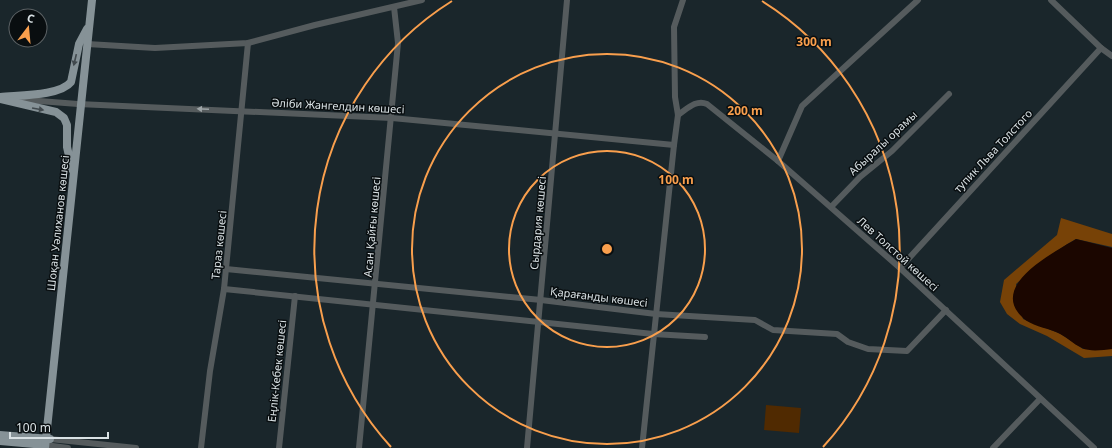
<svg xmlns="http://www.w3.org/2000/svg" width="1112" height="448" viewBox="0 0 1112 448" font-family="'Noto Sans',sans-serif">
	<rect width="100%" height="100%" fill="#1a262b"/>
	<polygon fill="#502a01" points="766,405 801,408 799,433 764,430"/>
	<path fill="#774207" d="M1061,218L1112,234V247L1076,239C1053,252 1035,267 1016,284L1023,319L1061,334L1083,349H1112V356L1084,358L1047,336L1020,324L1007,314L1000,302L1004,280L1057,235Z"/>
	<path fill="#1b0600" d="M1076,239L1112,248V349C1103,350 1090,352 1082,348C1073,344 1066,336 1056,332C1046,328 1030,325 1023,318C988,286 1053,253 1076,239Z"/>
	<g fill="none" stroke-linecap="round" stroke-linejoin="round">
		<g stroke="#555b5d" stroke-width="6">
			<polyline points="1051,0 1101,48 1112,56"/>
			<polyline points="87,44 155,48 248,43 315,25 422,0"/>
			<polyline points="13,99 78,104 392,118 674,145"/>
			<path d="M678,115C687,109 696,99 707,104L778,161L900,268L1094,448"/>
			<polyline points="778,161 802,106 918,0"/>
			<polyline points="831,207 860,177 892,151 949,94"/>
			<polyline points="900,268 1101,48"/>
			<polyline points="226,269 541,300 656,314 755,320 773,330 837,334 848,342 868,349 907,351 946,310"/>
			<polyline points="224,289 653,334 705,337"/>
			<polyline points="50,439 136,448"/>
			<polyline points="45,445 68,448"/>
			<polyline points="201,448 210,371 224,289 248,43"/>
			<polyline points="279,448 295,296"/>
			<polyline points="359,448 398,43 394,7"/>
			<polyline points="527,448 567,0"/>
			<polyline points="642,448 674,145 678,115 675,97 674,27 683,0"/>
			<polyline points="993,448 1040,399"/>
		</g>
		<g stroke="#869297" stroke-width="8">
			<path d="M0,97C19,95 60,96 71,82L79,44L87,29"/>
			<polyline points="0,99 56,112 64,118 67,125 67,147 72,169"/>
			<polyline points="0,435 50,439"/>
			<polyline points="0,441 45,445"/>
			<polyline points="45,448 92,0"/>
		</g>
	</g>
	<defs><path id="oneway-solid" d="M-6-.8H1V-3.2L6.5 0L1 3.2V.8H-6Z"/></defs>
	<g fill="#41494d">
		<use href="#oneway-solid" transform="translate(75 60) rotate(103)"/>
		<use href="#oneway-solid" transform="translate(38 109) rotate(10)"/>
	</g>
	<use fill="#9ea5a7" href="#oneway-solid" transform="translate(203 109) rotate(-178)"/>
	<g fill="none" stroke="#f99f4d" stroke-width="2">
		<circle cx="607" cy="249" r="98"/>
		<circle cx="607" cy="249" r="195"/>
		<path d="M391 447A293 293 0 0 1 452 1M762 1A293 293 0 0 1 823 447"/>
	</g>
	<g text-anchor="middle" stroke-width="3" stroke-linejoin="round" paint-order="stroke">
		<g font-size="11" fill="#d9e1e4" stroke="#090e10">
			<text transform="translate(338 106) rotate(3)" y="4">Әліби Жангелдин көшесі</text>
			<text transform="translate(883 143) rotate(-43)" y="4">Абыралы орамы</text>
			<text transform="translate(993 151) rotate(-47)" y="4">тупик Льва Толстого</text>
			<text transform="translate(58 223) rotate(-84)" y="4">Шоқан Уәлиханов көшесі</text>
			<text transform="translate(538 223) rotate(-85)" y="4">Сырдария көшесі</text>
			<text transform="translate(372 227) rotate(-85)" y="4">Асан Қайғы көшесі</text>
			<text transform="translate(219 245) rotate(-84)" y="4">Тараз көшесі</text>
			<text transform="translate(898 254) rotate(42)" y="4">Лев Толстой көшесі</text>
			<text transform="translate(599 297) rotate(7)" y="4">Қарағанды көшесі</text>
			<text transform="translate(277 371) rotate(-84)" y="4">Еңлік-Кебек көшесі</text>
		</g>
	</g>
	<circle cx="607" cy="249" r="6" fill="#f99f4d" stroke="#090e10" stroke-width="2"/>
	<g font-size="12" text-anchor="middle" font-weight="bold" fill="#f99f4d" stroke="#090e10" stroke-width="3" stroke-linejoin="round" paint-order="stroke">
		<text x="814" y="46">300 m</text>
		<text x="745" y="115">200 m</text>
		<text x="676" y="184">100 m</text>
	</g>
	<g transform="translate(28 28) rotate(16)"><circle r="19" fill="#090e10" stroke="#5c6265"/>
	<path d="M0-3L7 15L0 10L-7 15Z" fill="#f99f4d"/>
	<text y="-6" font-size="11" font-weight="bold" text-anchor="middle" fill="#d9e1e4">С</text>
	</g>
	<path d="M10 432v6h98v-6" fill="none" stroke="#d9e1e4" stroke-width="2"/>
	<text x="16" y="432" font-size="12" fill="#d9e1e4" stroke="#090e10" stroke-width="3" paint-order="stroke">100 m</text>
</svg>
